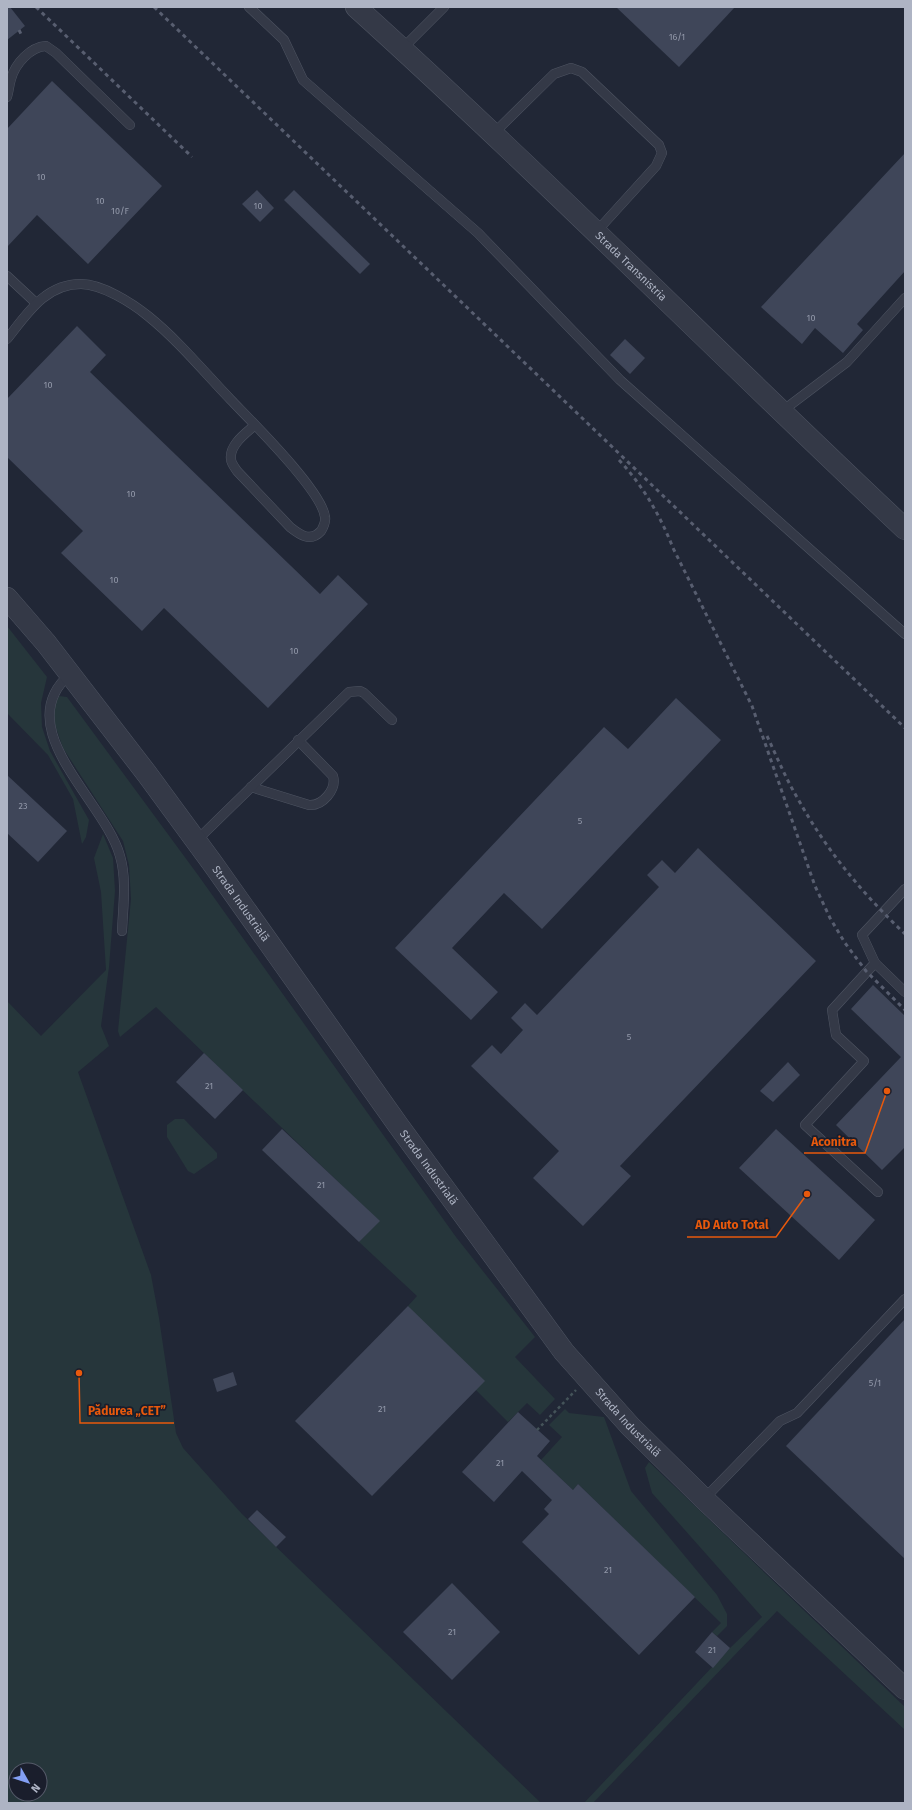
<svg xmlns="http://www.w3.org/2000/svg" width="912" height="1810" viewBox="0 0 912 1810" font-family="'Fira Sans',sans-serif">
	<rect width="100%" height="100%" fill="#212736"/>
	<g fill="#26363b" fill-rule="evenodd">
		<polygon points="7,626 47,677 41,703 42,727 50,751 89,820 86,837 82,844 73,799 48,755 7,713"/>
		<polygon points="59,696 67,697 198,875 456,1237 535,1337 515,1357 555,1399 540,1415 527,1403 508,1422 476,1390 408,1306 417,1296 359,1242 379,1221 156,1007 120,1037 118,1031 131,899 129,865 123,841 63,748 54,722 54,706"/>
		<path d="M103,834L113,858L115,891L109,967L101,1026L109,1046L78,1072L151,1275L159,1318L176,1433L183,1448L242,1514L541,1803H7V1001L41,1036L106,970L101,892L94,858ZM16,1770H40V1794H16Z"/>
		<polygon points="175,1119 184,1119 217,1153 217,1158 194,1174 188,1171 167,1137 167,1125"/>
		<polygon points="565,1409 569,1413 604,1417 631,1491 717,1595 727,1614 727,1626 717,1636 712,1632 721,1623 578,1484 573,1490 541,1460 562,1437 549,1425"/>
		<polygon points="649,1462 905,1707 905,1730 777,1611 593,1803 584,1803 730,1648 762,1617 652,1493 645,1468"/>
	</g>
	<g fill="#3f4659">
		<polygon points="7,7 10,7 25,26 7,40"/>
		<polygon points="616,7 735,7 679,67"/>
		<polygon points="52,81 162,186 88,264 37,215 7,247 7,129"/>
		<polygon points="905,153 905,271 857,324 863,330 843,353 815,328 802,344 761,307"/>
		<polygon points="257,190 274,208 260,222 242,204"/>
		<polygon points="294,190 370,264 360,274 284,200"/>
		<polygon points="77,326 106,355 90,372 320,594 338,575 368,604 268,708 164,608 142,631 61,553 83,531 7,457 7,399"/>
		<polygon points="625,339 645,358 630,374 610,355"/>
		<polygon points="676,698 721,740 542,929 504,893 452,948 498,992 471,1020 395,948 604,727 628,749"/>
		<polygon points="7,775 67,831 38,862 7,833"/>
		<polygon points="698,848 816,961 620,1166 631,1176 583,1226 533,1178 559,1151 471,1066 492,1045 501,1054 523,1030 511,1018 525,1003 537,1015 659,887 647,875 662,860 675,873"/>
		<polygon points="873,985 905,1016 905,1147 882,1170 836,1125 901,1057 851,1009"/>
		<polygon points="204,1053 243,1090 215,1119 176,1082"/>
		<polygon points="788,1062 800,1075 773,1102 760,1091"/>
		<polygon points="282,1129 380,1221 359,1242 262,1150"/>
		<polygon points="776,1129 875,1220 839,1260 739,1168"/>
		<polygon points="408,1306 485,1381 372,1496 295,1421"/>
		<polygon points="905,1319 905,1559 786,1446"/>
		<polygon points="233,1372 237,1385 217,1392 213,1379"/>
		<polygon points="518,1412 550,1441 537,1456 573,1490 578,1484 695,1597 639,1655 522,1542 549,1514 544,1509 552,1500 522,1471 494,1502 462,1472"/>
		<polygon points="257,1510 286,1537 276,1547 248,1519"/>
		<polygon points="452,1583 500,1632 452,1680 403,1632"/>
		<polygon points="712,1632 730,1648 713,1668 695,1652"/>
	</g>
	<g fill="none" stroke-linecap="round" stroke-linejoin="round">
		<defs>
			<g id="service">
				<polyline points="249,7 284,40 303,80 478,233 620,380 905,634"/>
				<polyline points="402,49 444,7"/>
				<path d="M7,97C9,91 9,85 11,79C15,64 30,47 46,46L56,53L130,125"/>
				<polyline points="493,134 554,74 571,68 582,72 659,145 662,153 656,166 597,231"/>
				<polyline points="7,276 36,303"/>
				<path d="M7,339C27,314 45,284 81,284C102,284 132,303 148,316C179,341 204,372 231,400C252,422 322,491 325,517C326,521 323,528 321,531C310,543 299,534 290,527L237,471C235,468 231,463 231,459C229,445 246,433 255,425"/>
				<polyline points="781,412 847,362 905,298"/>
				<path d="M70,674C8,728 105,801 120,856C127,880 123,907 122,931"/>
				<path d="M251,787L309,805C322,806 337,790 333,776L298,740"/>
				<polyline points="196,841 349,692 360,691 364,693 392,720"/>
				<polyline points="875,963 905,992"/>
				<polyline points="878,1192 805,1125 864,1061 836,1035 832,1010 875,963 862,935 905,889"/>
				<polyline points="704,1499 780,1421 797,1413 905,1299"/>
			</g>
			<g id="tertiary">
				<path id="s1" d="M356,7C543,176 721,356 905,529"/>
				<path id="s2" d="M7,598L46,643L147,774L213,864L398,1125L564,1352L630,1426L704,1499L905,1689"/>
			</g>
		</defs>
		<use href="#service" stroke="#4e5462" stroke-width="10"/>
		<use href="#tertiary" stroke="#4e5462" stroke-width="22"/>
		<polyline stroke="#445359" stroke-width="2.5" stroke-dasharray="3 3" stroke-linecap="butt" points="537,1430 576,1390"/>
		<use href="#service" stroke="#343947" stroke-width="9"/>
		<use href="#tertiary" stroke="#343947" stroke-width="21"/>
		<g stroke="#585e70" stroke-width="3" stroke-dasharray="4 4" stroke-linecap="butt">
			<polyline points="36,7 192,157"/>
			<polyline points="154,7 905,728"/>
			<polyline points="19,30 22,36"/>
			<path d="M619,460C643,486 660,515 673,548L752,706L815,886L830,918L845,943L866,971L905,1010"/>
			<path d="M767,736C777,757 786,779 798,799C827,851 862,893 905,934"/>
		</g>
	</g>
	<g text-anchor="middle" stroke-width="3.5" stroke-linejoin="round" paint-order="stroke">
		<g font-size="9" fill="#9298a9">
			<text x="677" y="40">16/1</text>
			<text x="41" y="180">10</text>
			<text x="100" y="204">10</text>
			<text x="258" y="209">10</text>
			<text x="120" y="214">10/F</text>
			<text x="811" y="321">10</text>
			<text x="48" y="388">10</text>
			<text x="131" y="497">10</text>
			<text x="114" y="583">10</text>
			<text x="294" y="654">10</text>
			<text x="23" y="809">23</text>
			<text x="580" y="824">5</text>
			<text x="629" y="1040">5</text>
			<text x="209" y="1089">21</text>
			<text x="321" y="1188">21</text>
			<text x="875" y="1386">5/1</text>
			<text x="382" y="1412">21</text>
			<text x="500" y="1466">21</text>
			<text x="608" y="1573">21</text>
			<text x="452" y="1635">21</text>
			<text x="712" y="1653">21</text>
		</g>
		<g font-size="11" fill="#aeb4c4" stroke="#1a1e2c">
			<text dy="4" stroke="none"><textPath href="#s1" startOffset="378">Strada Transnistria</textPath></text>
			<text dy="4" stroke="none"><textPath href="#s2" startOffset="385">Strada Industrială</textPath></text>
			<text dy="4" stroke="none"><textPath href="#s2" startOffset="709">Strada Industrială</textPath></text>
			<text dy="4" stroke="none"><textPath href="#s2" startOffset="1033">Strada Industrială</textPath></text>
		</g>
	</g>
	<path fill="none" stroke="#e8590c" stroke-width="1.5" d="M887 1091L865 1153H804M807 1194L776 1237H687M79 1373L80 1423H174"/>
	<g fill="#e8590c" stroke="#1a1e2c" stroke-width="1.5">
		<circle cx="887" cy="1091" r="4"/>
		<circle cx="807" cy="1194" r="4"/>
		<circle cx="79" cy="1373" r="4"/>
	</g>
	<g font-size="12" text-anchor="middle" font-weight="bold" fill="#e8590c" stroke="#1a1e2c" stroke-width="3.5" stroke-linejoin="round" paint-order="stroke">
		<text x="834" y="1146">Aconitra</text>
		<text x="732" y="1229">AD Auto Total</text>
		<text x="127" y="1415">Pădurea „CET”</text>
	</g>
	<rect width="912" height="1810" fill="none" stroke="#aeb4c4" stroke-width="16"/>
	<g transform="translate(28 1782) rotate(129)"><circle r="19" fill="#1a1e2c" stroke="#555a69"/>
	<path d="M0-3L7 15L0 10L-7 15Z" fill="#839ff4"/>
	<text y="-6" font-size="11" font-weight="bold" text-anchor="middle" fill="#aeb4c4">N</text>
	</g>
</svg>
